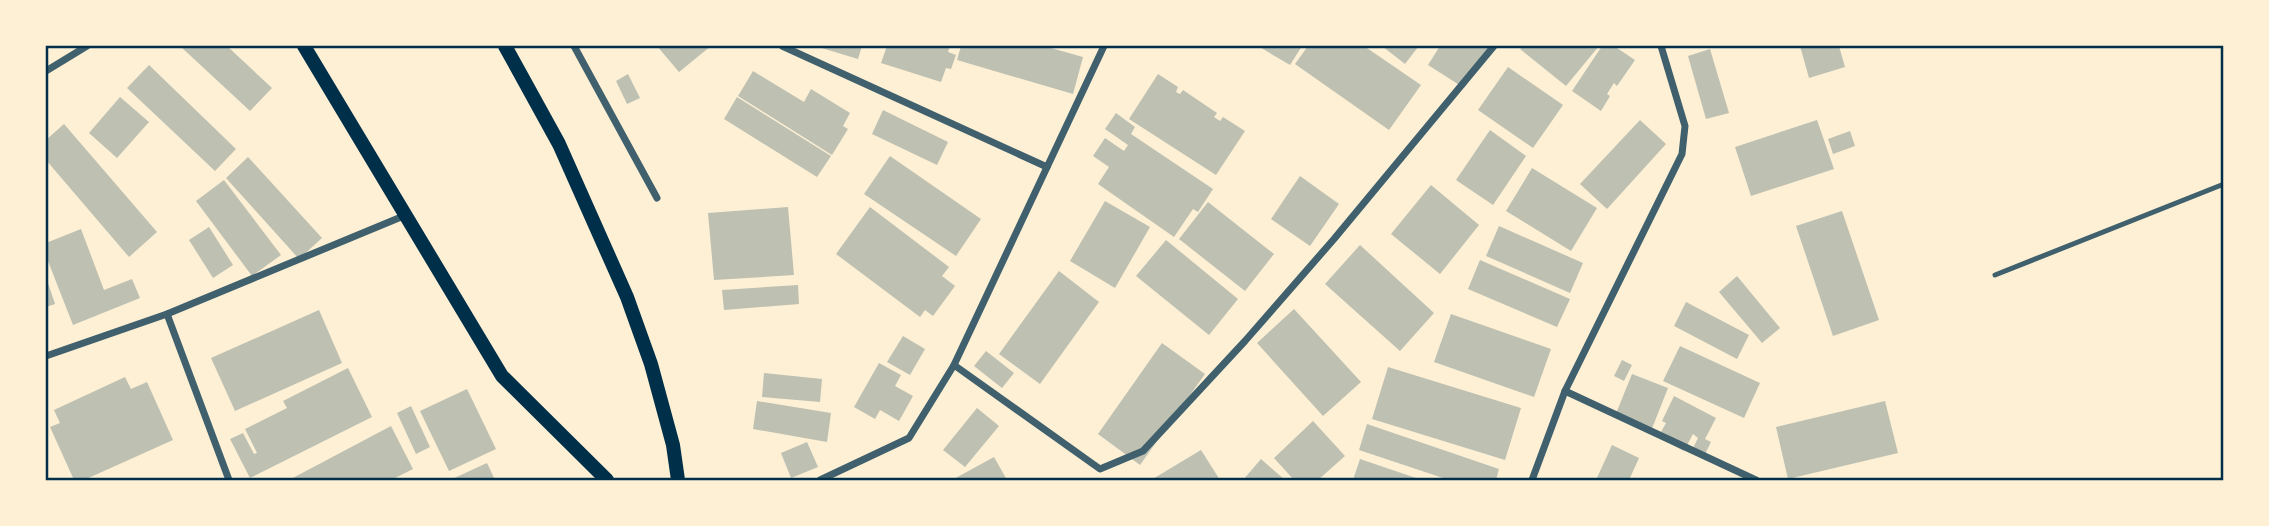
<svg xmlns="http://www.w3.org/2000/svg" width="2269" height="526" viewBox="0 0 2269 526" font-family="Ubuntu,sans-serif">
	<rect width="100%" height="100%" fill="#fdf0d5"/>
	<g fill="#bec0b2">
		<polygon points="180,46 227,46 272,88 250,111"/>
		<polygon points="657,46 711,46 679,72"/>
		<polygon points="815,46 862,46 858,59"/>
		<polygon points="887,46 950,46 948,52 956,55 951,69 946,68 941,82 881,63"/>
		<polygon points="961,46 1044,46 1083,57 1073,94 957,60"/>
		<polygon points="1258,46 1302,46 1290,65"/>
		<polygon points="1308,46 1364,46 1421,85 1389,130 1295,64"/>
		<polygon points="1382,46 1416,46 1418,47 1405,64"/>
		<polygon points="1440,46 1491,46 1464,88 1428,65"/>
		<polygon points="1524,46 1599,46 1566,86 1520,49"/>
		<polygon points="1602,46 1614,46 1635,60 1617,86 1614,83 1607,94 1610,96 1601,111 1572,91"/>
		<polygon points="1800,46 1839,46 1845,67 1809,78"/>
		<polygon points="1710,49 1729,113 1706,119 1688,56"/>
		<polygon points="149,65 236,149 215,171 127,88"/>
		<polygon points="1508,67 1563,105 1533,148 1478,110"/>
		<polygon points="753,71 804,102 811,89 850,113 843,126 848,129 832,155 738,96"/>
		<polygon points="628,74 640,98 627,104 616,81"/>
		<polygon points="1158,74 1178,87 1176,92 1180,94 1183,90 1217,113 1214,117 1220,121 1223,117 1245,131 1216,175 1129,119"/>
		<polygon points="120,97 149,122 117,158 89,133"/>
		<polygon points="737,97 831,156 817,177 724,119"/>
		<polygon points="883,110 948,142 937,165 872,134"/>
		<polygon points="1116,113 1135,127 1131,134 1213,189 1198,212 1193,209 1174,237 1098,184 1109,167 1093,156 1105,138 1124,151 1128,145 1105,129"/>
		<polygon points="1640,120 1666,144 1607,209 1580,184"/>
		<polygon points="1817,120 1834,169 1751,196 1735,147"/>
		<polygon points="64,124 157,232 129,257 46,160 46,140"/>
		<polygon points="1490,130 1526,156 1493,205 1456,180"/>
		<polygon points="1850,131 1855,146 1833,154 1828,139"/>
		<polygon points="890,156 981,219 956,256 864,194"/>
		<polygon points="248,157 322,238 299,259 226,178"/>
		<polygon points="1532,168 1597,208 1571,251 1506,211"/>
		<polygon points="1300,176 1339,204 1310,246 1271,219"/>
		<polygon points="224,180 281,255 252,276 196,201"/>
		<polygon points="1431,185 1479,225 1440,274 1391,234"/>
		<polygon points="1105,201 1150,227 1115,288 1070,261"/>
		<polygon points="1208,202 1274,254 1245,291 1179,239"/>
		<polygon points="788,207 794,275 714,280 708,213"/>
		<polygon points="870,207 949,267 942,276 955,286 933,316 925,310 920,317 836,254"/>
		<polygon points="1842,211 1879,320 1833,336 1796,226"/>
		<polygon points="1499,226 1583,263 1570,293 1486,256"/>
		<polygon points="209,227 233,265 213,278 189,240"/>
		<polygon points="81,229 104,290 132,279 140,298 73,325 46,256 46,243"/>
		<polygon points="1166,240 1238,299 1209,335 1136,276"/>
		<polygon points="1360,245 1434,313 1400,351 1325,284"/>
		<polygon points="1480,260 1570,299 1557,327 1468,289"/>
		<polygon points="1059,271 1099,302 1040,384 999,354"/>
		<polygon points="1737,276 1780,328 1762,343 1719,292"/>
		<polygon points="46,277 55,304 46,307"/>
		<polygon points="798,285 799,304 724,310 722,290"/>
		<polygon points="1686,302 1749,335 1737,359 1674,326"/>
		<polygon points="1294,309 1361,382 1323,416 1257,343"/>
		<polygon points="319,310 342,363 235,411 211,358"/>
		<polygon points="1451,314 1551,349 1534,397 1434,362"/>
		<polygon points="903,336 925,349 910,375 887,362"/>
		<polygon points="1162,343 1205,374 1140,465 1098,434"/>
		<polygon points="1680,346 1760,383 1744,418 1663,381"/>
		<polygon points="986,351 1014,373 1002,388 974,366"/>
		<polygon points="1622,360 1632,365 1624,381 1614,376"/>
		<polygon points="879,363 901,375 895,386 913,396 899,421 880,410 875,419 854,407"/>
		<polygon points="1388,367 1521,408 1505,460 1372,419"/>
		<polygon points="348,368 372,417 250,478 230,439 243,433 254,454 257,453 245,429 287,408 283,401"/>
		<polygon points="764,373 822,379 820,402 762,397"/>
		<polygon points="1632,374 1668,388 1651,431 1615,416"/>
		<polygon points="125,377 131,389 147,382 173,440 84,480 74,480 50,427 60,423 54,410"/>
		<polygon points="467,389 496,449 449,471 420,411"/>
		<polygon points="1674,396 1716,418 1705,439 1711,442 1704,456 1692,450 1698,438 1693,434 1684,451 1665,441 1667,435 1661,432 1666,423 1662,421"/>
		<polygon points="757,401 831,413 827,442 753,429"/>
		<polygon points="1885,401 1898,453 1788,479 1776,427"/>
		<polygon points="411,406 430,447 416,454 397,413"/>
		<polygon points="977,408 999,426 965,467 943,450"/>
		<polygon points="1313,421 1345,456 1318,480 1294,480 1274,458"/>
		<polygon points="1367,424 1499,469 1496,480 1449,480 1359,450"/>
		<polygon points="391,426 413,469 391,480 289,480"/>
		<polygon points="807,442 818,467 791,478 781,453"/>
		<polygon points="1612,445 1639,458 1629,480 1596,480"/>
		<polygon points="1201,450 1220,480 1151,480"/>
		<polygon points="994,457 1007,480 952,480"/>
		<polygon points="1261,459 1285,480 1243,480"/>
		<polygon points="1360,459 1422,480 1353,480"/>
		<polygon points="487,463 495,480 450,480"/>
	</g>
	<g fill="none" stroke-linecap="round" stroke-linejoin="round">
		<polyline stroke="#3f606c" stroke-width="5" points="1995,275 2224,184"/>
		<g stroke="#3f606c" stroke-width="7">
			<polyline points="574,46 657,198"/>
			<polyline points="782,46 1047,167"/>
			<polyline points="46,71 87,46"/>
			<polyline points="167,314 229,480"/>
			<polyline points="46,356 167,314 406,215"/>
			<polyline points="954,365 1100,469 1143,451 1245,341 1334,239 1494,46"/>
			<polyline points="1565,391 1756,480"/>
			<polyline points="820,480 909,438 954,365 1104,46"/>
			<polyline points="1532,480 1565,391 1682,154 1685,126 1661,46"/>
		</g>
		<g stroke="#003049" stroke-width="14">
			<polyline points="304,46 502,376 607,480"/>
			<polyline points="505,46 559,144 627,297 651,364 673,445 678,480"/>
		</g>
	</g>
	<rect width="2269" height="526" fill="none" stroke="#fdf0d5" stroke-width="94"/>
	<rect x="47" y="47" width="2175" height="432" fill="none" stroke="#003049" stroke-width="2.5"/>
</svg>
